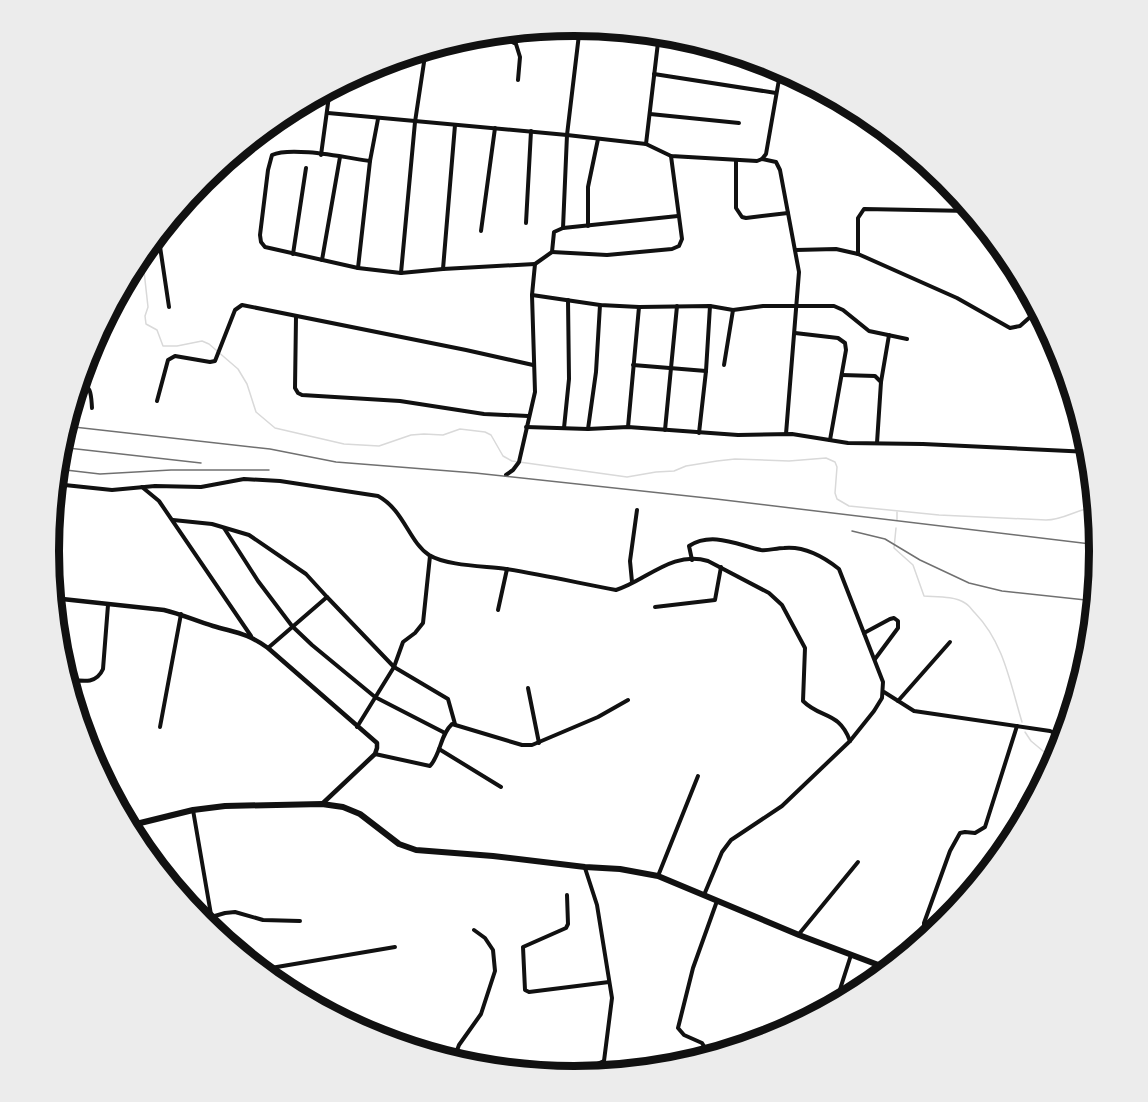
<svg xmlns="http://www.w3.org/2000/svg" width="1148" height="1102" viewBox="0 0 1148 1102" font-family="'Archivo Narrow',sans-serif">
	<rect width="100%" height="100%" fill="#fff"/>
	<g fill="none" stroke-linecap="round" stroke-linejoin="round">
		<g stroke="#d9d9d9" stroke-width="1.5">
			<path d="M142,253L148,307L145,316L146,324L157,330L163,346H177L202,341L209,344L238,369L247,384L256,412L275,428L344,444L379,446L411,435L424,434L443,435L460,429L485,432L491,435L503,456L512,461L627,477L656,472L674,471L686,466L717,461L735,459L789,461L826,458L835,462L837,467L835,493L837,499L849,506L939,515L1046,520C1064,520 1077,509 1095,507"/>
			<polyline points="897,520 897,512"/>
			<path d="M896,528L894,548L913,565L924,596C937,597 954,596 965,603C969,605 972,610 975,613C1004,643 1010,683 1022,722"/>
			<polyline points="1025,732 1031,741 1055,761"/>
		</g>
		<g stroke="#111" stroke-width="4">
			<polyline points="495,33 516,44 520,57 518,80"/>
			<polyline points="654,74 776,93"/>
			<polyline points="318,95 329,96 321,155"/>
			<polyline points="328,113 567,135 646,144 671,156 757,161 762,159 766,154 781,68"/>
			<polyline points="650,114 739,123"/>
			<path d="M378,119L370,161C347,158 292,146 272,155L268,170L260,235L261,242L265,247L358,268L401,273L443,269L535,264"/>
			<polyline points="646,144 659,34"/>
			<polyline points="762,159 776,162 780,170 799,272 786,434"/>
			<polyline points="736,161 736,208 742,217 746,218 788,213"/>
			<polyline points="526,223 531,131"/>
			<polyline points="588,226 588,187 598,139"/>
			<polyline points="563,228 567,135 580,26"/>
			<polyline points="481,231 495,128"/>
			<polyline points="158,233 169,307"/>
			<polyline points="796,250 836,249 858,254 957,298 1010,328 1020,326 1038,310"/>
			<polyline points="552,252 607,255 672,249 679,246 682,239 671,156"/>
			<polyline points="293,254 306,168"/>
			<polyline points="858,254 858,218 864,209 971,211"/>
			<polyline points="322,260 340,157"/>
			<polyline points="358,268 370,161"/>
			<polyline points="443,269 455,125"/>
			<polyline points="401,273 415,122 426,49"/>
			<polyline points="532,295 600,305 639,307 710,306 733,310 763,306 834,306 843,310 869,331 907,339"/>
			<polyline points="296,317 295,388 298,393 302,395 400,401 484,414 528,416"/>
			<polyline points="795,333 838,338 845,343 846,350 830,440"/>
			<polyline points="633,365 706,371"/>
			<polyline points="724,365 733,310"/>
			<polyline points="842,375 875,376 881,382 877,443"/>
			<path d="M79,380C92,387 91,395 92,408"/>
			<polyline points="881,382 889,335"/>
			<polyline points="157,401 168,360 175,356 210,362 215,361 235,310 242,305 466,350 533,365"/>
			<polyline points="526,427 588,429 628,427 738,435 792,434 848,443 923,444 1090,452"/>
			<polyline points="628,427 639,307"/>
			<polyline points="564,428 569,379 568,300"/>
			<polyline points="588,429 596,372 600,305"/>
			<polyline points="665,430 677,306"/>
			<polyline points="699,433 706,371 710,306"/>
			<polyline points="506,475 513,470 519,462 535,392 532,295 535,264 552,252 554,232 563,228 678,216"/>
			<path d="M55,484L112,490L155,486L201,487L244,479L280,481L378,496C404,510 409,542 429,555C447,566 485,566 506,569C543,575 579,583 616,590C646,581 672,550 708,561L769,593L782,605L805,648L803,701C821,719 839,711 850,741"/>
			<polyline points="142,487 159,501 251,636"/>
			<polyline points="173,520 212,524 249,535 306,574 327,597"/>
			<polyline points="224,528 258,581 292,626 312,645 375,697 445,733"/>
			<path d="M692,560L689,546C712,531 738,545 761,550C768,551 776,548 784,548C804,546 824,557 839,569L883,682L882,698L874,711L850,741L782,806L731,840L722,852L704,895"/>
			<polyline points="632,582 630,561 637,510"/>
			<polyline points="655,607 715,600 721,567"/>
			<polyline points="498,610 507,569"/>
			<polyline points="864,633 890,619 894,618 898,621 898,628 875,659"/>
			<polyline points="268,648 327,597 394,667 448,699 455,724"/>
			<path d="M66,679C82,681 96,685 103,669L108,605"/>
			<polyline points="528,688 539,743"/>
			<polyline points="884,692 914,711 1050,731 1064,737"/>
			<polyline points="898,701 950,642"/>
			<polyline points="160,727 181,614"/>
			<polyline points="357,727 394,667 403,642 415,633 423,623 430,556"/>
			<polyline points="439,749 501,787"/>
			<path d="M375,754L430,766C441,754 440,735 452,724L522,745H532L598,717L628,700"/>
			<polyline points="193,810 214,932"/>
			<polyline points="585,868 597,905 612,998 604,1061 605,1073"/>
			<polyline points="658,876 698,776"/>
			<polyline points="567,895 568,924 566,928 523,947 525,990 529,992 609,982"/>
			<polyline points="201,920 225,913 235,912 263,920 300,921"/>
			<polyline points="799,934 858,862"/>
			<polyline points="924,940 924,923 950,851 960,833 965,832 975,833 985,827 1017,726"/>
			<polyline points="265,969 395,947"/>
			<polyline points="260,970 265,969 266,975"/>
			<polyline points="835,1005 851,955"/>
			<polyline points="710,1056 702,1043 684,1035 678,1028 693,968 717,901"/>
			<polyline points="453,1061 459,1045 481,1014 495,971 493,950 485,938 474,930"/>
			<polyline points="569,1076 604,1061"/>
		</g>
		<path stroke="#111" stroke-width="4.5" d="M53,598L164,610C181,614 196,621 213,626C237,633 247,633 268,648L377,743V748L375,754L322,804"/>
		<polyline stroke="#111" stroke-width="6" points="128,826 193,810 225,806 322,804 343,807 360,814 399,844 416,850 493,856 585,867 620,869 658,876 799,935 889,969"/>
		<g stroke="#707070" stroke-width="1.5">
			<polyline points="65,426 270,449 336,462 475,473 716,499 1099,545"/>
			<polyline points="59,447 201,463"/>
			<polyline points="57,469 100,474 171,470 269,470"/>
			<polyline points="852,531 885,539 920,560 969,583 1002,591 1095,601"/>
		</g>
	</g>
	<path d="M0 0H1148V1102H0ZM59 551a515 515 0 1 1 1030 0a515 515 0 1 1-1030 0Z" fill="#ececec" fill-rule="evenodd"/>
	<path fill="none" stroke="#111" stroke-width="8" d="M59 551a515 515 0 1 1 1030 0a515 515 0 1 1-1030 0Z"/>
</svg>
